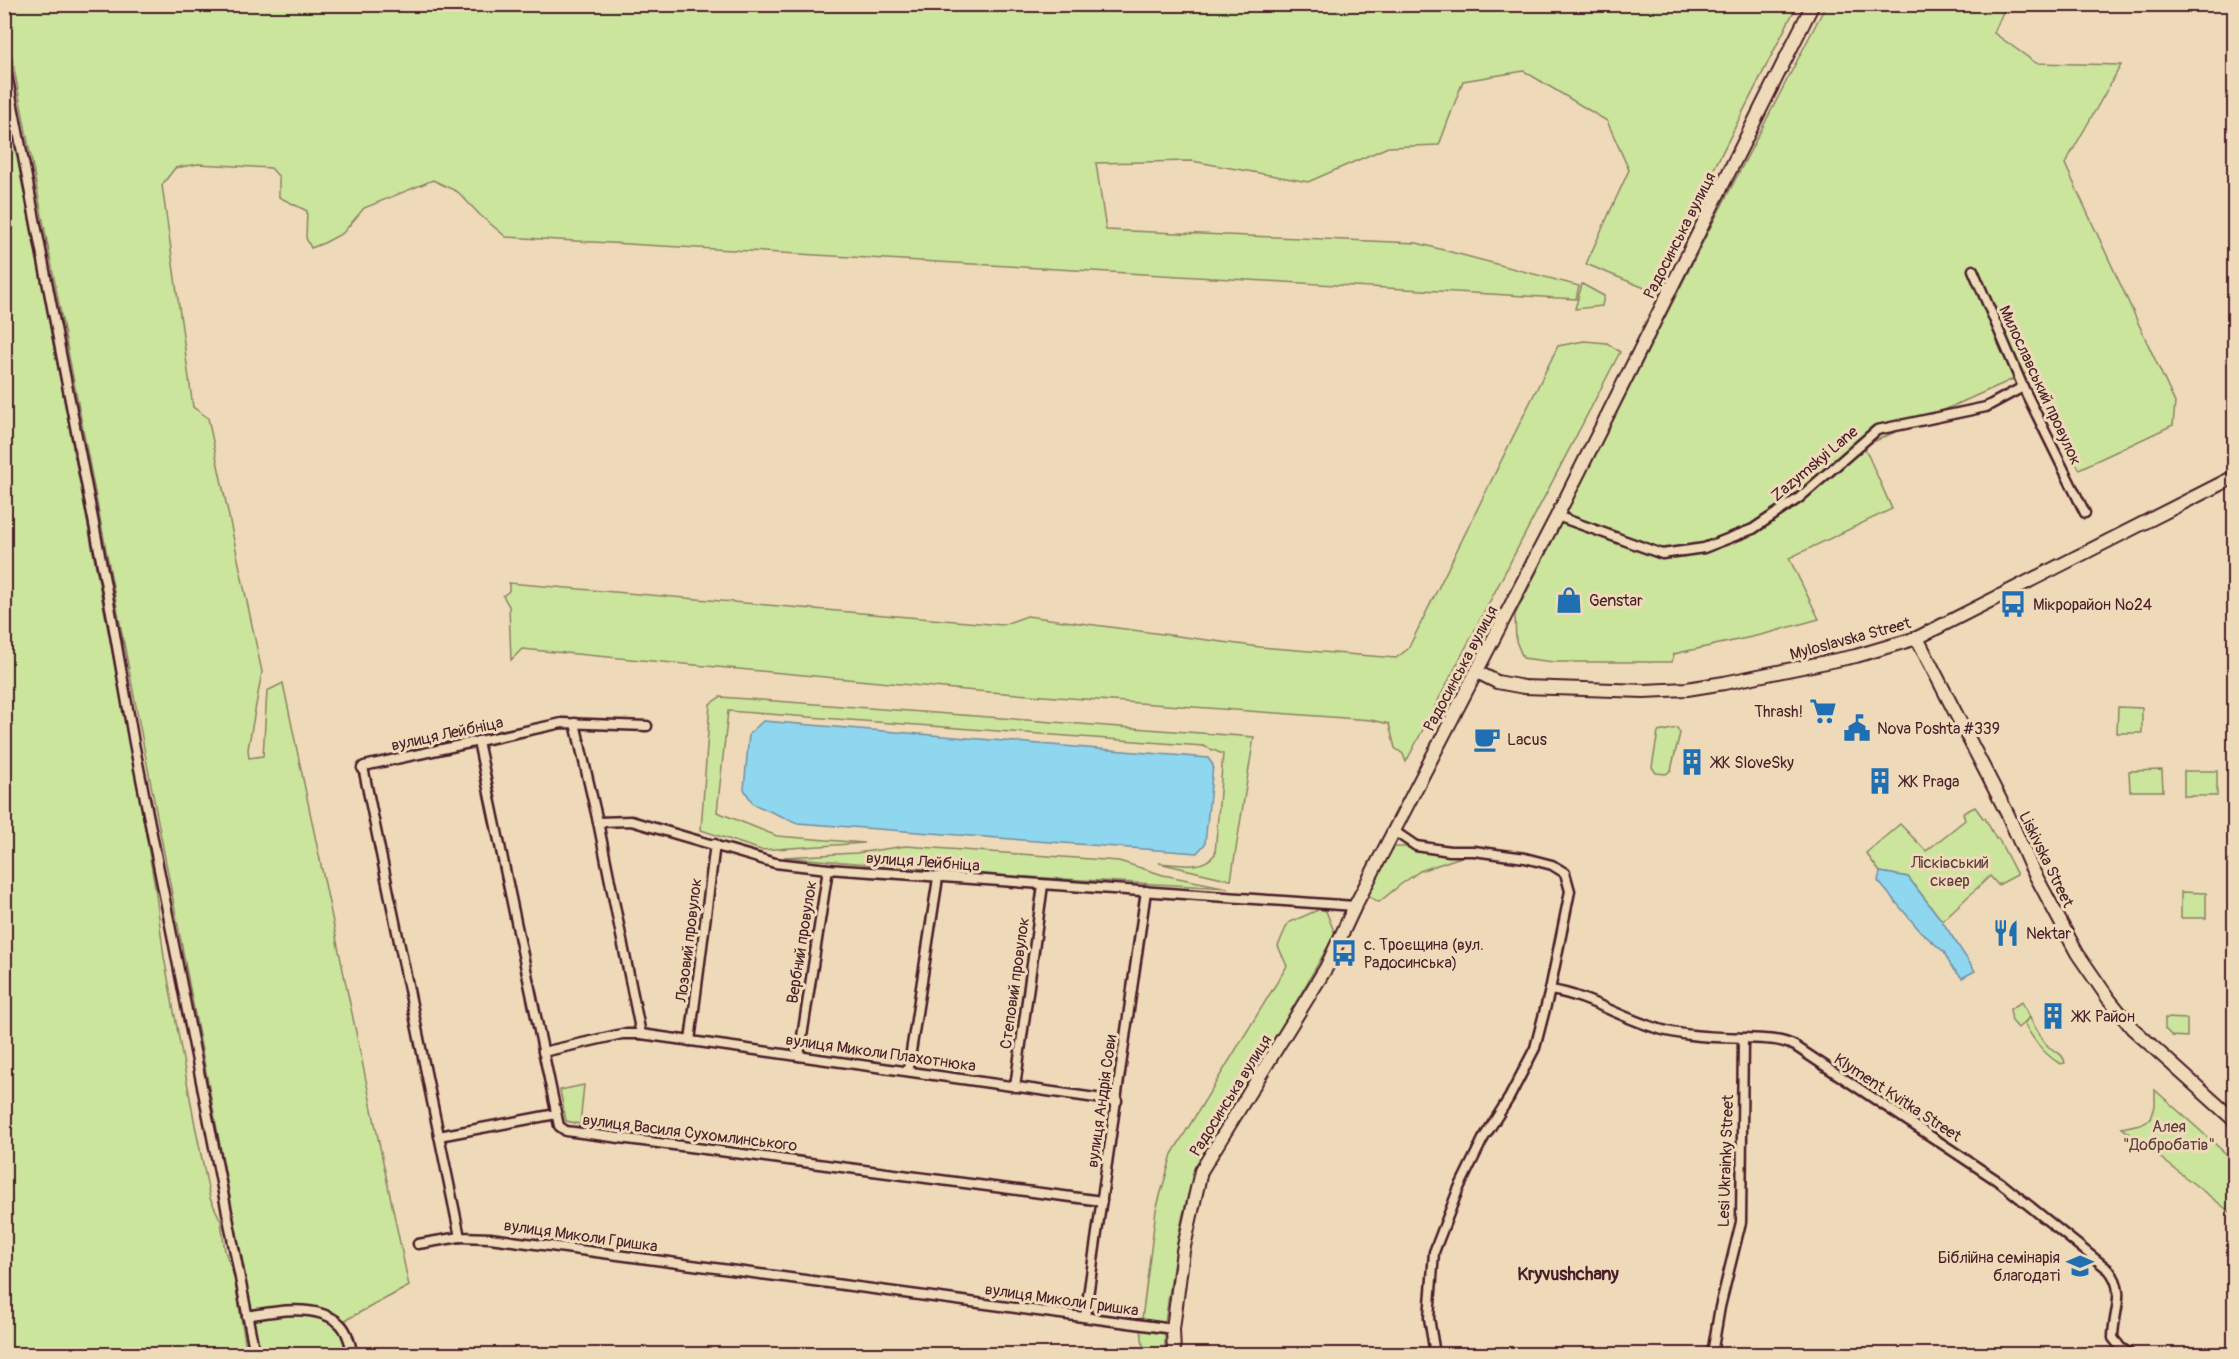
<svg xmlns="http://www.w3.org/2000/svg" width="2239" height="1359" viewBox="0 0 2239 1359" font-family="Pangolin,sans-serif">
	<rect width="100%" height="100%" fill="#eedab8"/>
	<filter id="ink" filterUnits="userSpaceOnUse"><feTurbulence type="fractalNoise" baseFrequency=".0167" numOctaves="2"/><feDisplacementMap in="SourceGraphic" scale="12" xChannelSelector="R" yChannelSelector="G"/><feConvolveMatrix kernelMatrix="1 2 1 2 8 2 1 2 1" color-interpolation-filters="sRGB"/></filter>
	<g filter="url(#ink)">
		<g fill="#cbe59c" stroke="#8a8264" stroke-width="1.5">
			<polygon points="4,5 1797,5 1652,291 1586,264 1629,170 1607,121 1524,71 1463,81 1439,145 1388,147 1308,182 1192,161 1096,163 1106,230 1417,243 1579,286 1576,299 506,237 480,215 458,192 433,180 364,208 343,233 324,243 311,248 306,238 307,211 279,197 279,177 271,168 198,164 175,168 162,185 193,407 208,418 262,672 248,749 249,758 263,756 267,691 283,683 409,1286 342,1322 345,1354 260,1354 5,22"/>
			<polygon points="1826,5 2006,5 1994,33 2036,63 2121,65 2065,164 2175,403 2173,425 2079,469 2031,371 1864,446 1892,509 1789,558 1819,619 1765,634 1674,654 1672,662 1553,662 1523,658 1516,641 1515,615 1707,234"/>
			<polygon points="5,90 138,788 155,887 164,957 195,1125 210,1198 221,1221 225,1251 234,1276 247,1354 5,1354"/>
			<polygon points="1582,284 1604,296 1602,306 1575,309"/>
			<polygon points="1584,341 1607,343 1620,352 1406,762 1403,754 1395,748 1389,724 1371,720 976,691 522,649 511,660 509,606 503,596 509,591 509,583 1002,625 1027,616 1260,647 1396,658 1408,649 1558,346"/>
			<path d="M720,697L1254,737L1231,880L1159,863C1178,864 1202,871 1215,854L1223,754L1203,746L728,711L717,812L777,836L864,843L761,850L701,830L710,704Z"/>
			<polygon points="2118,707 2142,708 2142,733 2117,733"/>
			<polygon points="1677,728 1680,733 1671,770 1666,774 1656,773 1652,767 1658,732"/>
			<polygon points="2162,770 2163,791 2130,791 2129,771"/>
			<rect x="2184" y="771" width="33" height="25"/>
			<polygon points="1975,807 1983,818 1985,818 1996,839 1998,838 2017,875 1998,885 1990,876 1942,921 1908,877 1880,872 1866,853 1900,824 1926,851 1965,820 1963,813"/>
			<polygon points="906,846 1119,861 1163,875 1228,888 1008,876 784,857 856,853"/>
			<polygon points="1395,847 1404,847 1461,857 1420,871 1400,885 1379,902 1371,898 1368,892 1389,853"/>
			<polygon points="2181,892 2206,893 2206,918 2181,918"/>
			<path d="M1320,909L1326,911L1335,934L1288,1016L1199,1161C1179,1213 1173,1268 1165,1323L1142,1319L1156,1210L1172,1154L1287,966L1278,946L1288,923Z"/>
			<polygon points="2022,1002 2030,1017 2018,1028 2012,1021 2010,1009"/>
			<path d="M2030,1018C2035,1026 2041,1041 2049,1047C2056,1052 2063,1053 2065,1063L2060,1064C2043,1053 2034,1041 2024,1023Z"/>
			<polygon points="2165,1018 2187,1019 2187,1037 2172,1036 2165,1029"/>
			<polygon points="584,1085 580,1124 566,1121 560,1090"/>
			<polygon points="2155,1090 2234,1161 2234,1215 2122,1128 2140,1124 2151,1119 2155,1106"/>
			<polygon points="1141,1329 1165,1332 1165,1354 1144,1354"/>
		</g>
		<g fill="#8ed7ef" stroke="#738da1" stroke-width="1.5">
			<polygon points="763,721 1208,758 1213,765 1205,844 1197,853 797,823 753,804 744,789 749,734"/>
			<polygon points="1880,872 1908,877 1942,921 1975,971 1962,978 1951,966 1944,952 1921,932 1878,881"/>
		</g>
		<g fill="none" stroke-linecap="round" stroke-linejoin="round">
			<defs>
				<g id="street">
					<polyline points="4,59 111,612 134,743 255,1354"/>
					<polyline points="1973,270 2023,387 2085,513"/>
					<polyline points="1557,516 1662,554 1704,548 1753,529 1799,498 1877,430 1986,407 2023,387"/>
					<polyline points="575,723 598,822 631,821 775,863 828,869 1355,906"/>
					<polyline points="478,741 559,1126 566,1131 1102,1201"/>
					<polyline points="363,767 460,1237 490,1238 1173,1329"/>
					<polyline points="362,768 364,766 562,723 647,726"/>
					<polyline points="598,822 641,1034 1117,1101"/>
					<polyline points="1394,831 1416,846 1450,851 1474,851 1525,858 1552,865 1565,873 1570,891 1550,990 1535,1048 1509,1098 1483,1139 1458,1190 1434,1252 1429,1318 1435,1354"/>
					<path d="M1550,990C1592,996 1626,1022 1667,1031C1692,1037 1720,1037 1745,1038C1762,1039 1779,1038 1795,1046L2001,1183L2109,1270C2127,1292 2113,1312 2113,1338L2121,1348L2130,1354"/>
					<polyline points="690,1041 715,844"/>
					<polyline points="543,1052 622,1034 641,1034"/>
					<polyline points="799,1056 828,869"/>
					<polyline points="908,1071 938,878"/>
					<polyline points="1015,1087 1043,885"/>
					<polyline points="439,1136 556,1114"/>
					<polyline points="418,1244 460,1237"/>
					<path d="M247,1316C274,1311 318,1303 340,1324C348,1331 350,1345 353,1354"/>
					<polyline points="1085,1317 1146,891"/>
					<polyline points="1712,1354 1720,1307 1741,1222 1743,1038"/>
				</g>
				<g id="secondary">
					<polyline points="1917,638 2008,815 2030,865 2077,953 2108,998 2132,1028 2234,1120"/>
					<polyline points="1477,672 1497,682 1524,687 1644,691 1687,689 1724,683 1856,656 1917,638 2234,477"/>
					<polyline points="1174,1354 1173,1329 1183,1251 1201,1171 1326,968 1355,906 1557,516 1813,4"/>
				</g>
			</defs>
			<use href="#street" stroke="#4a1f2b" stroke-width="13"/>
			<use href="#secondary" stroke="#4a1f2b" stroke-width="16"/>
			<use href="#street" stroke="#eedab8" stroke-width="8"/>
			<use href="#secondary" stroke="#eedab8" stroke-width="12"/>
		</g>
	</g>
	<defs>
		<symbol id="shop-bare" viewBox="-9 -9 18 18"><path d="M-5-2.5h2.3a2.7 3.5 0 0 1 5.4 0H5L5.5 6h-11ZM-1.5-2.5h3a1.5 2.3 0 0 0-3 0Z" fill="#1f6fb2" stroke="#eedab8" stroke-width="2.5" paint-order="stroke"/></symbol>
		<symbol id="bus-bare" viewBox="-9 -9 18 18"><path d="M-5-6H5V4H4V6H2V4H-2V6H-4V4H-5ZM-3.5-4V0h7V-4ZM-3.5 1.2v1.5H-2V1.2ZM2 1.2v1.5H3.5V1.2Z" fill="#1f6fb2" stroke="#eedab8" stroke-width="2.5" paint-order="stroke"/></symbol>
		<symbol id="supermarket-bare" viewBox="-9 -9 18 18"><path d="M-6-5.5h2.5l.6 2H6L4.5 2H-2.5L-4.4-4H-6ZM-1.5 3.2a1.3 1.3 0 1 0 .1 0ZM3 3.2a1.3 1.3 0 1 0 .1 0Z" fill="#1f6fb2" stroke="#eedab8" stroke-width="2.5" paint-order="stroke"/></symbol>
		<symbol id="civic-bare" viewBox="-9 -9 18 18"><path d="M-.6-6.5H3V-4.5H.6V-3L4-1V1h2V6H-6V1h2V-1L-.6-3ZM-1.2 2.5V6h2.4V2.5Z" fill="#1f6fb2" stroke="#eedab8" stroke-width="2.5" paint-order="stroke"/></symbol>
		<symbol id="cafe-bare" viewBox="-9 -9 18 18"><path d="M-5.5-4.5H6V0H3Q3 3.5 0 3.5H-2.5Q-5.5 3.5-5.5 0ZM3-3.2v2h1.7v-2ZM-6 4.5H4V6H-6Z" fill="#1f6fb2" stroke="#eedab8" stroke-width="2.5" paint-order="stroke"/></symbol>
		<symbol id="building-bare" viewBox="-9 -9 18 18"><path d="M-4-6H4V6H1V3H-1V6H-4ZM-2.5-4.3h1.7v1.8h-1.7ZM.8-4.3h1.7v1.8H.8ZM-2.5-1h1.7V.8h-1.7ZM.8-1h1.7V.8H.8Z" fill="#1f6fb2" stroke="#eedab8" stroke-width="2.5" paint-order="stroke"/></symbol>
		<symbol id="restaurant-bare" viewBox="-9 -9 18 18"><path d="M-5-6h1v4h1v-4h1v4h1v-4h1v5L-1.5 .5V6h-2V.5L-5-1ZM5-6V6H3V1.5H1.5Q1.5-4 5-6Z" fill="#1f6fb2" stroke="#eedab8" stroke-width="2.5" paint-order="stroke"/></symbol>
		<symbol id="university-bare" viewBox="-9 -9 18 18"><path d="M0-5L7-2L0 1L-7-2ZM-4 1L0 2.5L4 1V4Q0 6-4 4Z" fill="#1f6fb2" stroke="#eedab8" stroke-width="2.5" paint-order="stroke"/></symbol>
	</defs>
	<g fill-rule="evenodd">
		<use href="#shop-bare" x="1550" y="581" width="38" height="38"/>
		<use href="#bus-bare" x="1994" y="585" width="38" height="38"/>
		<use href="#supermarket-bare" x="1804" y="692" width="38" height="38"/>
		<use href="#civic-bare" x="1838" y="709" width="38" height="38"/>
		<use href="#cafe-bare" x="1468" y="720" width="38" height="38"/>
		<use href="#building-bare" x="1673" y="743" width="38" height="38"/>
		<use href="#building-bare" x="1861" y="762" width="38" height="38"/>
		<use href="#restaurant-bare" x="1987" y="914" width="38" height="38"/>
		<use href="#bus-bare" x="1325" y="934" width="38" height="38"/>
		<use href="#building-bare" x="2034" y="997" width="38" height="38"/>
		<use href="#university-bare" x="2061" y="1247" width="38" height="38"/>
	</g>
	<g text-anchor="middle" stroke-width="6" stroke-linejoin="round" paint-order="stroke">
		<g font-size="16" fill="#4a1f2b" stroke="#eedab8">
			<text transform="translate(1679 235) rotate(-63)" y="6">Радосинська вулиця</text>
			<text transform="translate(2041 385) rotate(65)" y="6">Милославський провулок</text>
			<text transform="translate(1814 463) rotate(-40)" y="6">Zazymskyi Lane</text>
			<text transform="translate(1850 638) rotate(-15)" y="6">Myloslavska Street</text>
			<text transform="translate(1460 668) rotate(-62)" y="6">Радосинська вулиця</text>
			<text transform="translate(447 733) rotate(-12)" y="6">вулиця Лейбніца</text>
			<text transform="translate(2047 859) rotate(64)" y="6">Liskivska Street</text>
			<text transform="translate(923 861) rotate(4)" y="6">вулиця Лейбніца</text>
			<text transform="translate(688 940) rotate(-83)" y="6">Лозовий провулок</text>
			<text transform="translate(801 942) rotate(-81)" y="6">Вербний провулок</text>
			<text transform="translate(1014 983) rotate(-82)" y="6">Степовий провулок</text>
			<text transform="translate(881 1052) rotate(8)" y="6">вулиця Миколи Плахотнюка</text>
			<text transform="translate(1230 1095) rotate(-58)" y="6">Радосинська вулиця</text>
			<text transform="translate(1898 1097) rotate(33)" y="6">Klyment Kvitka Street</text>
			<text transform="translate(1101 1101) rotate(-82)" y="6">вулиця Андрія Сови</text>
			<text transform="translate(690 1132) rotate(7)" y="6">вулиця Василя Сухомлинського</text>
			<text transform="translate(1725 1161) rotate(-88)" y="6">Lesi Ukrainky Street</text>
			<text transform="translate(581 1235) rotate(8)" y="6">вулиця Миколи Гришка</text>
			<text transform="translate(1062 1299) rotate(8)" y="6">вулиця Миколи Гришка</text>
		</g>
		<g font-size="16" fill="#4a1f2b" stroke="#eedab8" text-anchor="start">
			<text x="1589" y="606">Genstar</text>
			<text x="2033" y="610">Мікрорайон №24</text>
			<text x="1803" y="717" text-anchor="end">Thrash!</text>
			<text x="1877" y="734">Nova Poshta #339</text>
			<text x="1507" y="745">Lacus</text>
			<text x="1712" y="768">ЖК SloveSky</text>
			<text x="1900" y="787">ЖК Praga</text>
			<text x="2026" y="939">Nektar</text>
			<text x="1364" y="950">с. Троєщина (вул.<tspan x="1364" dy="18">Радосинська)</tspan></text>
			<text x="2073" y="1022">ЖК Район</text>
			<text x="2060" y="1263" text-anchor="end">Біблійна семінарія<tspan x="2060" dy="18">благодаті</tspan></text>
		</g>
		<g font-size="16" fill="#5d3d3c" stroke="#eedab8">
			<text x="1950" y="868">Лісківський<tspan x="1950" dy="18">сквер</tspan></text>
			<text x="2169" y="1132">Алея<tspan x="2169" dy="18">"Добробатів"</tspan></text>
		</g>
		<g font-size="18" font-weight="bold" fill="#4a1f2b" stroke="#eedab8">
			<text x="1568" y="1280">Kryvushchany</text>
		</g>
	</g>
	<rect width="2239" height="1359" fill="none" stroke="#eedab8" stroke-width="24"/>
	<rect x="12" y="12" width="2215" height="1335" fill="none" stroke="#4a1f2b" stroke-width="2" filter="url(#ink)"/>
</svg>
